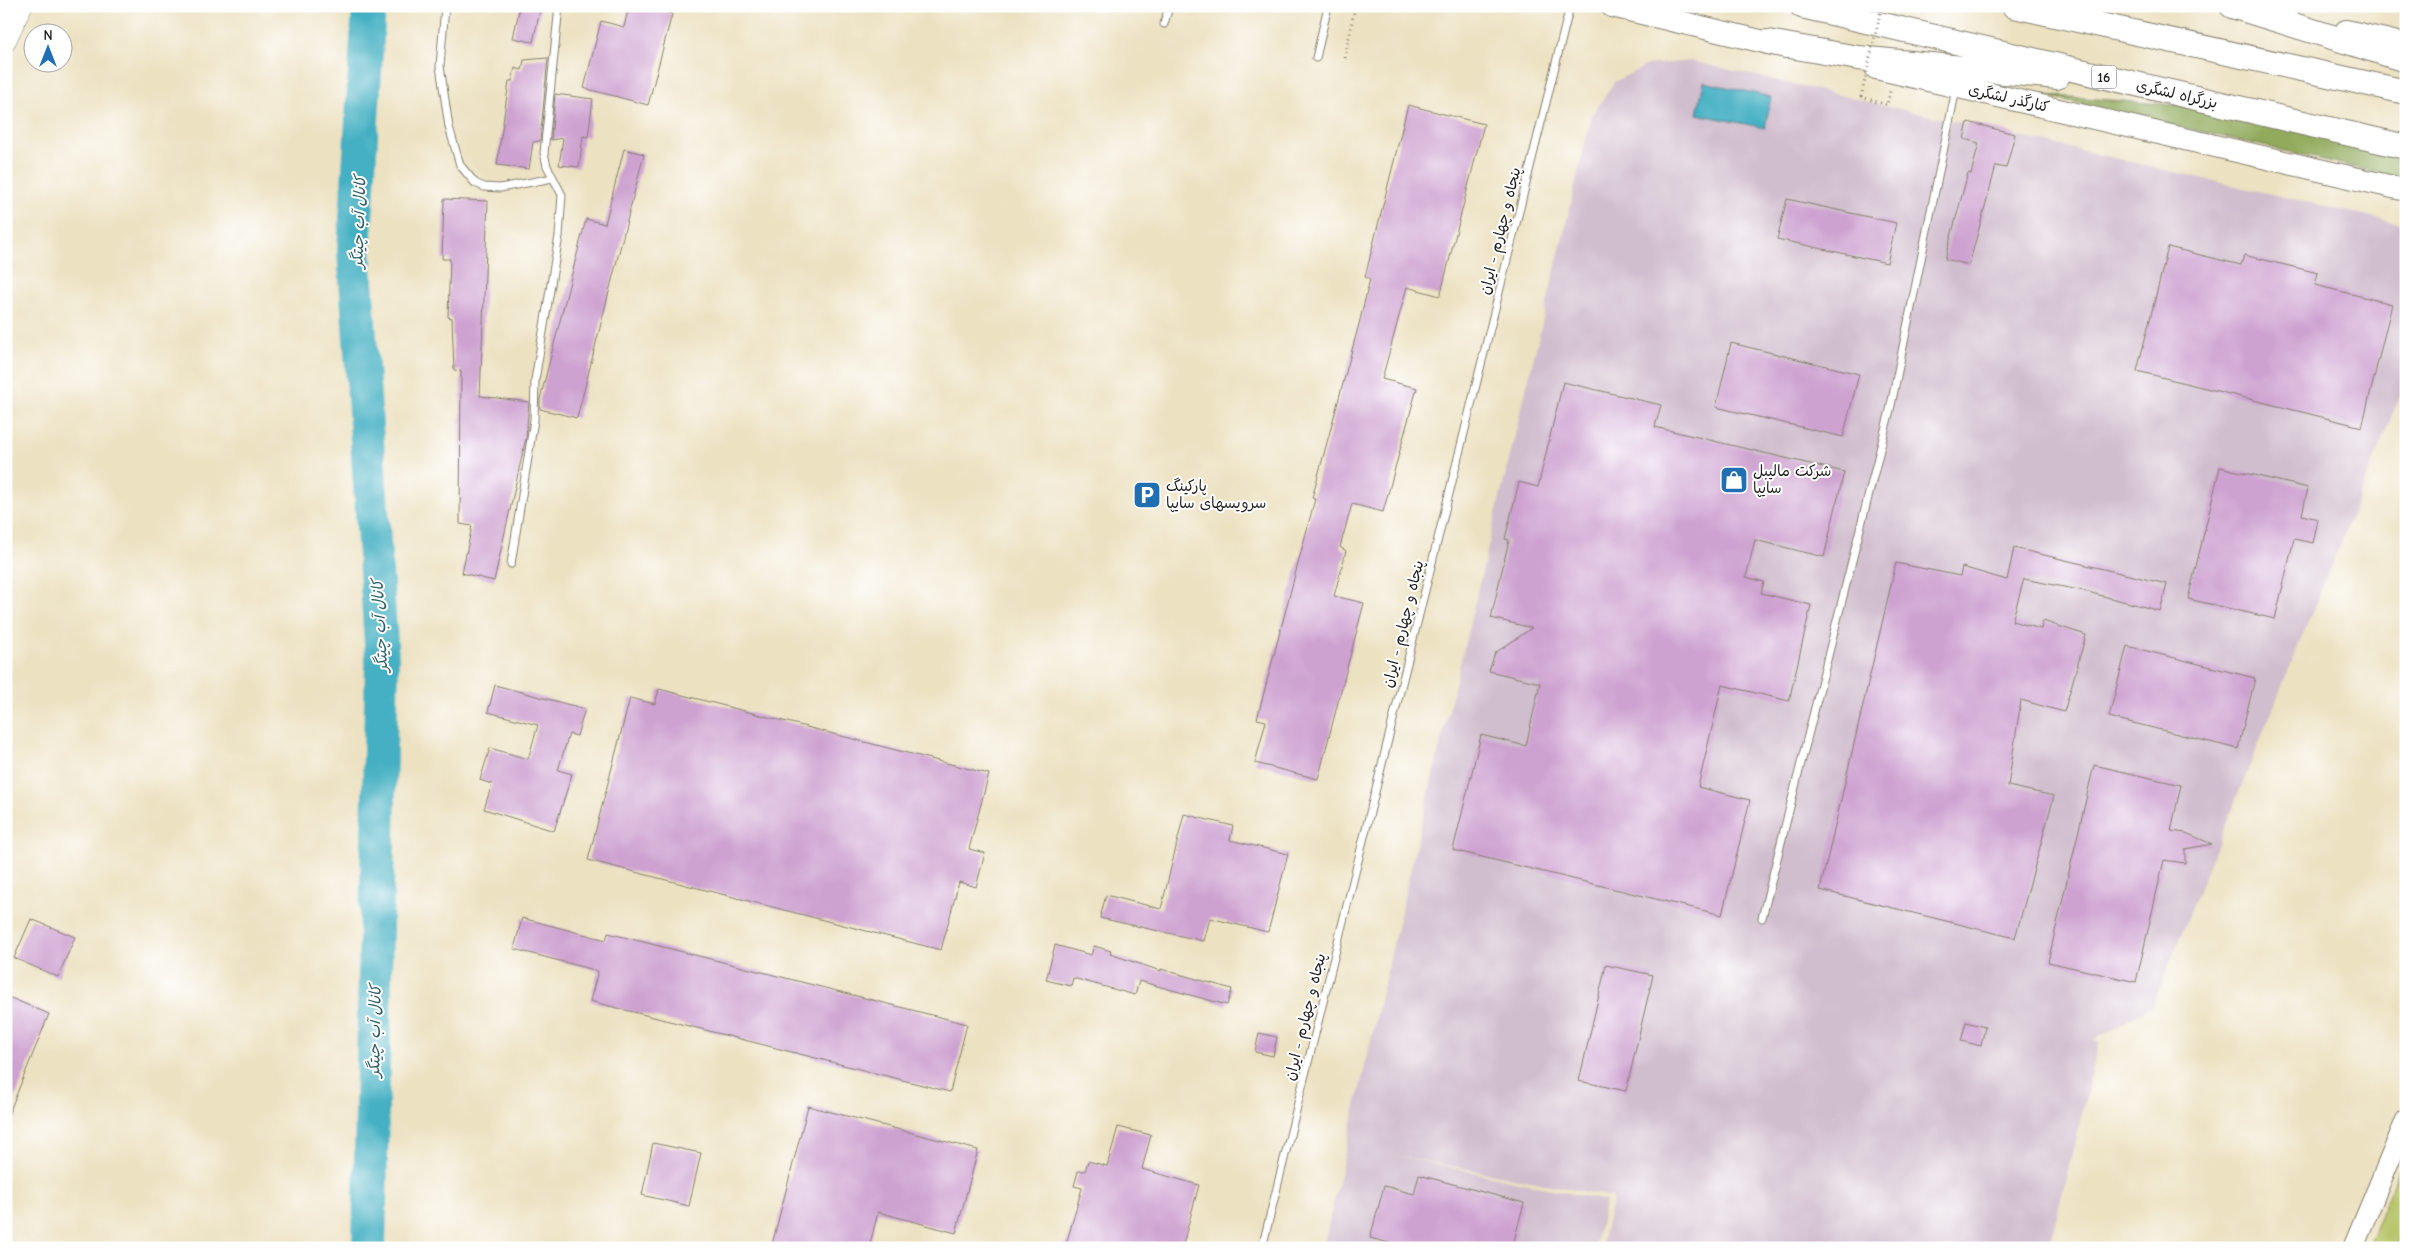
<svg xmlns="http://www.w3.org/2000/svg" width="2412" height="1254" viewBox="0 0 2412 1254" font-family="'Comic Neue','Playpen Sans Arabic',sans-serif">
	<rect width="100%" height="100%" fill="#fff"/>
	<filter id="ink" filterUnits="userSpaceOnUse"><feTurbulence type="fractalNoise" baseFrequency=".02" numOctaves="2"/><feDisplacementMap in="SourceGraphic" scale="10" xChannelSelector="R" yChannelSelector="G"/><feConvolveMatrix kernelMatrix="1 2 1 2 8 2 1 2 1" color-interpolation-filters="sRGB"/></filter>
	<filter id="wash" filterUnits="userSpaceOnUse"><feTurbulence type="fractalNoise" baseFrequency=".0096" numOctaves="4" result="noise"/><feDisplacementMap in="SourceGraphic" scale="20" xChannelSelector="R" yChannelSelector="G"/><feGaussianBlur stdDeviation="1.12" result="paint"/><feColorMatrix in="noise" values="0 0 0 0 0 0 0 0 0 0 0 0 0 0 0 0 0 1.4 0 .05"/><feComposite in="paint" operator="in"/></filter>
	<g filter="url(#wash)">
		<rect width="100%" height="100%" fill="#ece1c1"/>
		<polygon fill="#d0bdcd" points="1691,61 2406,225 2406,381 2152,1006 2093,1041 2099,1042 2049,1248 1601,1248 1613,1197 1389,1154 1606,1201 1594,1248 1323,1248 1411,867 1592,116 1614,82 1648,65"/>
		<polygon fill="#b7c466" stroke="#6a7041" points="2406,1152 2406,1222 2395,1248 2367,1248"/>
		<polygon fill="#91aa5b" stroke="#56633c" points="2043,95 2188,106 2406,157 2406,179"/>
		<polygon fill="#45b0c3" stroke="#306670" points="1704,82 1771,97 1765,128 1697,114"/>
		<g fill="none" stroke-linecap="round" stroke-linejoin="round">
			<polyline stroke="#45b0c3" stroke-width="34" points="369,6 354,251 382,658 369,1248"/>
		</g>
		<g id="blocks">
			<g fill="#cea2d0">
				<polygon points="520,6 541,6 533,42 513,38"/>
				<polygon points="629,6 641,6 672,14 648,105 584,88 601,21 624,27"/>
				<polygon points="548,58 540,141 533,142 529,169 497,165 509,81 512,81 515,68 522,70 524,60"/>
				<polygon points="555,94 593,99 588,137 583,136 579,167 559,165 563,138 551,140"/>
				<polygon points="1408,105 1484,124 1440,296 1407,287 1382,379 1417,388 1383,512 1352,504 1340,547 1346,551 1334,596 1364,603 1318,779 1255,763 1266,721 1257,719 1315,499 1312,498 1359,324 1370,279 1365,277"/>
				<polygon points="1968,122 2015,134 2006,168 1996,166 1969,265 1945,259 1968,173 1971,174 1979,143 1964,139"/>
				<polygon points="624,149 644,154 577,418 540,409 540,399 586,219 605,224"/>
				<polygon points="444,199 488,201 480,396 529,402 526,438 494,581 462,573 472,526 460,524 461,371 454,370 452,318 448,317 450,259 442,259"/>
				<polygon points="1787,199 1896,223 1887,263 1777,239"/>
				<polygon points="2168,247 2241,265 2244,255 2318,273 2315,285 2392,304 2362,427 2137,371"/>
				<polygon points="1731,343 1859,374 1843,437 1716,407"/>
				<polygon points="1563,382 1661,405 1655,427 1844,472 1824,557 1755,540 1746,577 1764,582 1761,593 1811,605 1789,701 1722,685 1698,787 1750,800 1722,915 1453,850 1481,735 1526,746 1540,683 1489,671 1495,653 1532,628 1491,618 1509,540 1505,539 1519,482 1538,487"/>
				<polygon points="2220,467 2308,488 2302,515 2318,519 2313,543 2294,539 2275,619 2188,599"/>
				<polygon points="2014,548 2167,584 2160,611 2084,591 2024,579 2012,621 2041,629 2043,621 2086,635 2064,712 2021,700 2008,786 2054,796 2015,938 1820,890 1896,563 1960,576 1962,567 2007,580"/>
				<polygon points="2127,646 2255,678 2238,749 2109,717"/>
				<polygon points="495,685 585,709 577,736 569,734 558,770 572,774 554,831 484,809 492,784 480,780 490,748 528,759 538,725 488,712"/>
				<polygon points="659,689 989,774 969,849 985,853 976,887 959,882 941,950 588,860 630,698 655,704"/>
				<polygon points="2094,765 2181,785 2171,831 2186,833 2212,844 2185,849 2185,863 2164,860 2136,982 2048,962"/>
				<polygon points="1184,814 1233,826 1230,840 1288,854 1268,932 1210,918 1204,941 1100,918 1106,895 1161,909"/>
				<polygon points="522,918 606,940 608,933 967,1024 950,1092 590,1001 598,971 514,949"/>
				<polygon points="31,919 75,937 58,977 14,958"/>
				<polygon points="1055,945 1091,955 1094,946 1111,951 1110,954 1161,971 1161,969 1232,989 1227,1005 1139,981 1135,995 1073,978 1071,986 1046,980"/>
				<polygon points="1606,965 1653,975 1626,1091 1579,1081"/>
				<polygon points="6,996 49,1014 7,1118 6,1118"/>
				<polygon points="1966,1022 1985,1027 1981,1046 1961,1041"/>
				<polygon points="1259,1033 1277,1037 1273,1056 1255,1052"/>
				<polygon points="808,1106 978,1150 956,1233 878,1212 869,1248 771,1248"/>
				<polygon points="1118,1127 1151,1135 1142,1169 1199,1185 1182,1248 1065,1248 1082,1188 1074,1186 1078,1171 1085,1171 1088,1161 1107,1166"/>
				<polygon points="653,1143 701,1153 689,1206 642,1195"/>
				<polygon points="1419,1175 1524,1203 1512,1248 1408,1248 1370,1238 1384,1186 1414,1194"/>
			</g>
		</g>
	</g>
	<g filter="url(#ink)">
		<use href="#blocks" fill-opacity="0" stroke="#847e6e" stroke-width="1"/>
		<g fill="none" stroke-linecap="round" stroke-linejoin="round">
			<defs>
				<g id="service">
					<polyline points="445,6 440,66 449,127 460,165 475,183 484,187 500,188 553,178"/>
					<polyline points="1164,24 1169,6"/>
					<polyline points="1316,58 1328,6"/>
					<polyline points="511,564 534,420 535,380 559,236 562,195 547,166 544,153 559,6"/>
					<polyline points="1762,918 1890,410 1956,89"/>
					<polyline points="1262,1248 1570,6"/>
				</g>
				<polyline id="tertiary" points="6,43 23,6"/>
				<polyline id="secondary" points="2353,1248 2406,1120"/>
				<g id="primary">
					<polyline points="1612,6 1786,47"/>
					<polyline points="2346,31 2406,45"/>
					<polyline points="1876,68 2406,190"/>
				</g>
				<g id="trunk">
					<polyline points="1802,6 2406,147"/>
					<polyline points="2014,6 2406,92"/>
					<polyline points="2232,6 2406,60"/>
					<polyline points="1768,42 1858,58 2057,77"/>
				</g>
			</defs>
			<use href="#service" stroke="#847e6e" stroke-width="9"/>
			<use href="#tertiary" stroke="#847e6e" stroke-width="19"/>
			<use href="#secondary" stroke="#847e6e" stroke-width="22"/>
			<use href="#primary" stroke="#847e6e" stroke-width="24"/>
			<use href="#trunk" stroke="#847e6e" stroke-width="26"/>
			<g stroke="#847e6e" stroke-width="3" stroke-dasharray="1 4" stroke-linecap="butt">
				<polyline points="1345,58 1355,6"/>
				<polyline points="1861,97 1887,105 1890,91"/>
			</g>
			<use href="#service" stroke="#fff" stroke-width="7"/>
			<use href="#tertiary" stroke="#fff" stroke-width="18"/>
			<use href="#secondary" stroke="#fff" stroke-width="20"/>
			<use href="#primary" stroke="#fff" stroke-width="22"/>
			<use href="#trunk" stroke="#fff" stroke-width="24"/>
			<polyline stroke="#847e6e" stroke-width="3" stroke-dasharray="1 4" stroke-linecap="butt" points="1861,97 1882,6"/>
		</g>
	</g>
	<defs>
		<symbol id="shop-square" viewBox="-11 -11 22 22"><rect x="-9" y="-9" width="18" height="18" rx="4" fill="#1f6fb2" stroke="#fff"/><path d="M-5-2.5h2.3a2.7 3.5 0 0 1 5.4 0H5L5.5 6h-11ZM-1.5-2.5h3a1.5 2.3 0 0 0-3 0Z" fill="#fff"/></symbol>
		<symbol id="parking-square" viewBox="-11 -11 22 22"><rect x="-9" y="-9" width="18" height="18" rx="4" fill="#1f6fb2" stroke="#fff"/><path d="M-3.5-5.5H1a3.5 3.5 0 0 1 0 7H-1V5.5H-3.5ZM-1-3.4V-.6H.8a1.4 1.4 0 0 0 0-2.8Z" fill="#fff"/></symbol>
	</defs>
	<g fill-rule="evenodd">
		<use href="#shop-square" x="1718" y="464" width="32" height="32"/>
		<use href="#parking-square" x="1131" y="479" width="32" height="32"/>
	</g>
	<g text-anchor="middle" stroke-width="4" stroke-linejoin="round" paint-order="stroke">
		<rect fill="#fff" stroke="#606060" stroke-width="1" x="2091.5" y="65.5" width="25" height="23" rx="4"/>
		<g font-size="14" font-weight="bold" fill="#1c1c1c">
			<text x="2104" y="82">16</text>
		</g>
		<g font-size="15" fill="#1c1c1c" stroke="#fff">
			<text transform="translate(2177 94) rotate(13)" y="5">بزرگراه لشگری</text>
			<text transform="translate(2009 98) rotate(13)" y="5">کنارگذر لشگری</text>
			<text transform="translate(1500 231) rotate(-76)" y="5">پنجاه و چهارم - ایران</text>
			<text transform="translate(1403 624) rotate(-76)" y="5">پنجاه و چهارم - ایران</text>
			<text transform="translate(1305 1017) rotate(-76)" y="5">پنجاه و چهارم - ایران</text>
		</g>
		<g font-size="15" fill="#1c1c1c" stroke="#fff" text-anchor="start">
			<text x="1753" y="476">شرکت مالیبل<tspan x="1753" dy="17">سایپا</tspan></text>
			<text x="1166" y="491">پارکینگ<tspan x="1166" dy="17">سرویسهای سایپا</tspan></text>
		</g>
		<g font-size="16" font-style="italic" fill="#2e5f67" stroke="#fff">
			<text transform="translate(358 222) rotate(-88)" y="6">کانال آب چیتگر</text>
			<text transform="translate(379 626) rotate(-93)" y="6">کانال آب چیتگر</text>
			<text transform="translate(374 1031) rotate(-89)" y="6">کانال آب چیتگر</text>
		</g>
	</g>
	<rect width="2412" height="1254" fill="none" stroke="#fff" stroke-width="25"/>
	<g transform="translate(48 48)"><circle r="24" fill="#ffffff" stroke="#a4a4a4"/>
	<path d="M0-4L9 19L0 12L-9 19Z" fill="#1f6fb2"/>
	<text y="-8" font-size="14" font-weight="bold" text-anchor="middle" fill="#1c1c1c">N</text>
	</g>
</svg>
